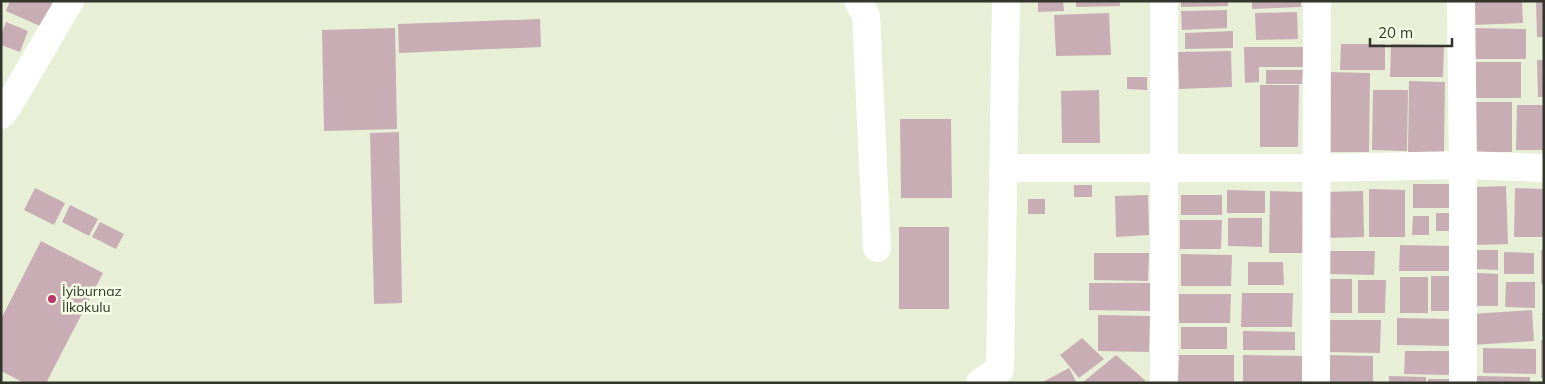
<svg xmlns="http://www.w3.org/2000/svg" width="1545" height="384" viewBox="0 0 1545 384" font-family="Mulish,sans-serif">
	<rect width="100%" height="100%" fill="#e7f0d7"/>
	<g fill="#c9adb5">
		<polygon points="10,1 61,1 49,30 6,11"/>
		<polygon points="1038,1 1063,1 1064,11 1038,12"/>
		<polygon points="1076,1 1120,1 1120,6 1076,7"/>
		<polygon points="1181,1 1228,1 1228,6 1181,7"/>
		<polygon points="1252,1 1301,1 1301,7 1252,9"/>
		<polygon points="1473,1 1522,1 1523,23 1474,25"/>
		<polygon points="1536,1 1544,1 1544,37 1537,37"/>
		<polygon points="1227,10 1227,28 1182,30 1181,11"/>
		<polygon points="1297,12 1298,39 1256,40 1255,13"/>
		<polygon points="1109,13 1111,55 1056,56 1054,15"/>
		<polygon points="540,19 541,47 399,53 398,24"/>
		<polygon points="6,22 28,31 20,52 1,45 1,35"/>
		<polygon points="395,28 397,129 324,131 322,30"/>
		<polygon points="1472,28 1526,29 1526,59 1472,59"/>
		<polygon points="1233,31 1233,48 1185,49 1185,33"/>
		<polygon points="1341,44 1385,44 1385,70 1340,70"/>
		<polygon points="1391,44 1444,45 1443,77 1390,77"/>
		<polygon points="1244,47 1304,47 1304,67 1259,67 1259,82 1245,83"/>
		<polygon points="1231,51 1232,87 1179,89 1178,52"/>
		<polygon points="1537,60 1544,60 1544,97 1538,97"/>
		<rect x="1476" y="62" width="45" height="36"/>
		<polygon points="1266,70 1303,70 1302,84 1266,84"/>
		<polygon points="1327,72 1370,73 1369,152 1327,152"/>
		<polygon points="1127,77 1147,77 1147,90 1127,89"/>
		<polygon points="1409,81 1445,82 1444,152 1408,152"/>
		<polygon points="1260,85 1299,85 1298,147 1260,147"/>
		<polygon points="1099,90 1100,143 1062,143 1061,91"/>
		<polygon points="1373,90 1408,90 1407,151 1372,150"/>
		<rect x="1472" y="102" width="40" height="50"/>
		<polygon points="1517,105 1544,105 1544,150 1516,150"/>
		<polygon points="900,119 951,119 952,198 901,198"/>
		<polygon points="399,132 402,303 374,304 370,133"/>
		<rect x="1413" y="184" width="39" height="24"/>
		<rect x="1074" y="185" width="18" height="12"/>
		<polygon points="1506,186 1508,244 1475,245 1473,187"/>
		<polygon points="35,188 65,203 54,225 24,210"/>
		<polygon points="1515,188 1544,189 1544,237 1514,237"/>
		<polygon points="1369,189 1405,190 1405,237 1369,237"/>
		<polygon points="1227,190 1265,191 1265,213 1227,213"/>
		<polygon points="1270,191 1303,192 1303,253 1269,253"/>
		<polygon points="1363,191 1364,237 1327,238 1325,192"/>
		<polygon points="1148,195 1149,235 1116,237 1115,196"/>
		<rect x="1181" y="195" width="41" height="20"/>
		<rect x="1028" y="199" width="17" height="15"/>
		<polygon points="70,205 98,219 89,236 62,222"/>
		<rect x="1436" y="213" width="17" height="18"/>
		<polygon points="1413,216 1429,216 1429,235 1412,235"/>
		<polygon points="1228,218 1262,218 1262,247 1228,246"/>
		<polygon points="1180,220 1222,220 1221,249 1180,249"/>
		<polygon points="100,222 124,234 116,249 92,237"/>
		<rect x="899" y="227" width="50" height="82"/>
		<polygon points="41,241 103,273 46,383 24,383 1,371 1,319"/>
		<polygon points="1400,245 1452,246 1452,271 1399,271"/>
		<polygon points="1476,250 1498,250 1498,270 1475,269"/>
		<rect x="1541" y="250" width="3" height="34"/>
		<polygon points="1327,251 1375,251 1374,275 1327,274"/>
		<polygon points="1504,252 1534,253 1534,274 1504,274"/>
		<polygon points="1094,253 1149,253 1148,281 1094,280"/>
		<polygon points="1181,254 1232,255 1231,286 1181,286"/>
		<polygon points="1248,262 1283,262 1284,285 1248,285"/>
		<polygon points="1477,273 1498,274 1498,306 1476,306"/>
		<rect x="1431" y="276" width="23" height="35"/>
		<rect x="1400" y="277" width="28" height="36"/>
		<polygon points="1328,279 1352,279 1352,313 1327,313"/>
		<polygon points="1358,280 1386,280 1385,313 1358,313"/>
		<polygon points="1506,282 1535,282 1535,308 1505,307"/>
		<polygon points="1089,283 1151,283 1151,311 1089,310"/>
		<polygon points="1242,293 1293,293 1292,327 1241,327"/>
		<polygon points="1179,294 1231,294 1230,323 1179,323"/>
		<polygon points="1532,310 1534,341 1472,345 1470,314"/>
		<rect x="1542" y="313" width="2" height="24"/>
		<polygon points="1098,315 1150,316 1149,352 1098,351"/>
		<polygon points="1397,318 1450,319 1450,346 1397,345"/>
		<polygon points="1324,320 1381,320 1380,353 1324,352"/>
		<rect x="1181" y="327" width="46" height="22"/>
		<polygon points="1243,331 1295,332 1295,350 1243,350"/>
		<polygon points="1082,338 1104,359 1079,378 1060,355"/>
		<rect x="1541" y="340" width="3" height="38"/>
		<polygon points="1483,348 1536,349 1536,374 1483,373"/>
		<polygon points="1405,351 1450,351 1449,375 1404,374"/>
		<polygon points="1116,355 1146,381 1143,383 1082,383"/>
		<polygon points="1179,355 1234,355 1234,383 1178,383"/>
		<polygon points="1243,355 1304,356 1303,383 1243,383"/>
		<polygon points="1327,355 1373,356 1373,383 1327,383"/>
		<polygon points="1069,368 1077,383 1041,383"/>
		<polygon points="1389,376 1426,377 1426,383 1389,383"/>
		<polygon points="1477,376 1530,377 1530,383 1477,383"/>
		<rect x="1428" y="379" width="24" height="4"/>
	</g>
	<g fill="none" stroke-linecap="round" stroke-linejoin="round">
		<g stroke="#fff" stroke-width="28">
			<polyline points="858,1 866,16 877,248"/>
			<polyline points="1461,1 1463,165 1463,383"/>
			<polyline points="1,115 7,108 70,1"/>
			<polyline points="1004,168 1317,168 1463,165 1544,168"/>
			<polyline points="980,383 1000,369 1006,1"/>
			<polyline points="1164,383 1164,1"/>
			<polyline points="1316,383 1317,1"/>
		</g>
	</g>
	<circle fill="#be346e" stroke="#f5fde5" stroke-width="2" cx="52" cy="299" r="5"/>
	<g text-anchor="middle" stroke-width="5" stroke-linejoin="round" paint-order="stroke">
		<g font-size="14" fill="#31352b" stroke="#f5fde5" text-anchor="start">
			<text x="62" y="296">İyiburnaz<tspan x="62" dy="16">İlkokulu</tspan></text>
		</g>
	</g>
	<rect width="1545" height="384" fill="none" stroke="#31352b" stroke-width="5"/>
	<path d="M1370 38v8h82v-8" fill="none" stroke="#31352b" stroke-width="2.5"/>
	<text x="1378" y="38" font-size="15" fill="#31352b" stroke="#f5fde5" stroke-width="4" paint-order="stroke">20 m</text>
</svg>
